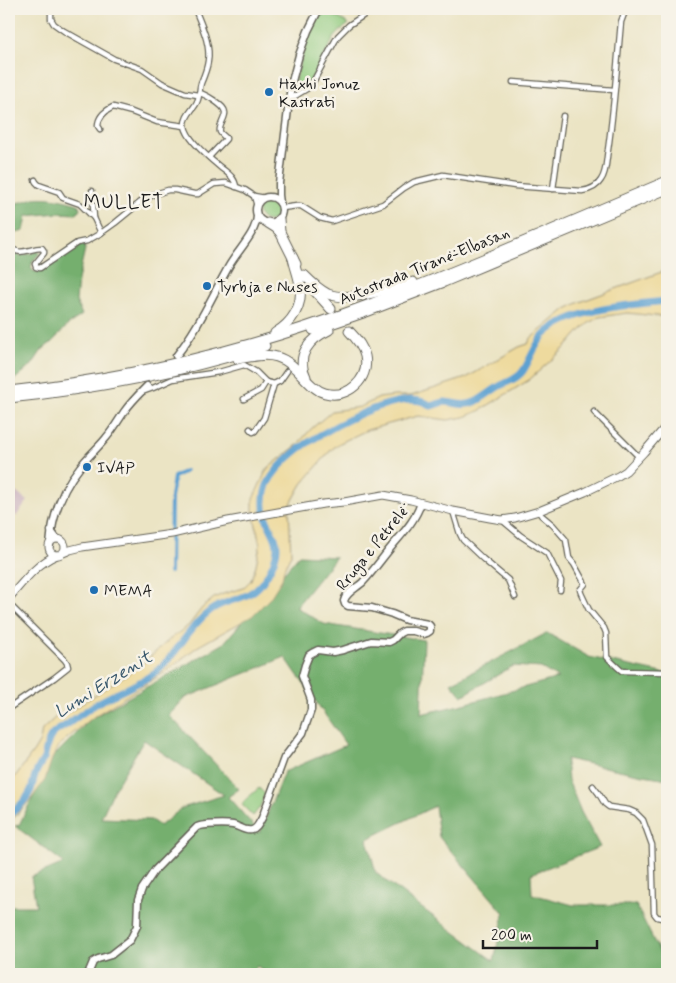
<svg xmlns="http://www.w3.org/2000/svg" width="676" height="983" viewBox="0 0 676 983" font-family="Mynerve,sans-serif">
	<rect width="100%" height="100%" fill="#f7f3e8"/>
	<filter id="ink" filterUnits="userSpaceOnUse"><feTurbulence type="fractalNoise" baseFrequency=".02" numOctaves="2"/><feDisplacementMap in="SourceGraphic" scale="10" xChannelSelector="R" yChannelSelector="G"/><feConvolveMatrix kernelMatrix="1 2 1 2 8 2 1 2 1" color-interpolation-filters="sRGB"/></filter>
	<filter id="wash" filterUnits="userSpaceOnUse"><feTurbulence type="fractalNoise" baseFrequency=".0096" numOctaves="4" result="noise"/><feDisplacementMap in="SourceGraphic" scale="20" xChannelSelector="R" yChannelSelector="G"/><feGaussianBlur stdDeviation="1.12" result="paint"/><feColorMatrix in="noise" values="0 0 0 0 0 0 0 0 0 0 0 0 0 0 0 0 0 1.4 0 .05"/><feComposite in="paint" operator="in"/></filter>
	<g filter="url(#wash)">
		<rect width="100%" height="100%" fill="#ebe4c4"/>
		<polygon fill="#d2bdc6" points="9,487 28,501 17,515 18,517 9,511"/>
		<g fill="#91cb7f" stroke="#56744e">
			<polygon points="321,9 323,9 349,24 341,30 334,38 307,87 295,94 293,92 294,84 308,36"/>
			<circle cx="269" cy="210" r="11"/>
			<polygon points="259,788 265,794 260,807 253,816 242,805 244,801"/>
		</g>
		<g fill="#74af6e" stroke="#486645" fill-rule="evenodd">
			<path d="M9,197L18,203C23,202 29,199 34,198C48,196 64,200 78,204L80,208L78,213L76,214L58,213L27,216L24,231L9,235Z"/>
			<path d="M84,244L85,249L78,280L76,301L82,315L69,324L52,342L42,350L32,365L9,384V251C19,259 27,254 38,251L40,253L33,261L31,267L33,271L38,272L77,246Z"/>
			<path d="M299,555L336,557L296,607L324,624L424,640L421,714L464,704L558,678L541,668L513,666L462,696L451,683L547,633L589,657L667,674V779L638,774L566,759L568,780L581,812L600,847L531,874L532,894L573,905H636L667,967L666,974H268L257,966L252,974H9V906H36L31,877L64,863L15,826L19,825L53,757L92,718L223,644ZM285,657L346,745L284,772L260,833L228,797L239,789L169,715L185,698ZM144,740L224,795L182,808L160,826L151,820L101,818L115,788ZM435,806L439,837L504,913L494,961L419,906L376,873L367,839Z"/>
		</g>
		<polygon fill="#eeda9e" stroke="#857b5d" points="667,270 667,316 656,316 627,313 599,317 589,323 580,331 566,347 529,380 479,411 464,417 448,420 418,416 367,430 340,443 331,450 302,484 289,507 291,554 284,569 282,579 270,598 252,616 197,647 165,672 96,715 60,744 52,759 45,780 32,798 9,823 9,785 34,751 40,741 42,730 57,716 72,710 141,665 169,640 189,625 202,608 214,598 223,594 243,588 251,580 256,565 260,545 253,511 253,499 267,469 296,446 311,429 332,411 360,407 379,398 394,396 411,396 466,378 519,347 528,344 530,339 566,309 580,302"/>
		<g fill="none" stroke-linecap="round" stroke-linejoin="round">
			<polyline stroke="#5da1d1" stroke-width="4" points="170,572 171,497 174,477 185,471"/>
			<path stroke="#5da1d1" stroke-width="7" d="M9,815C18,808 26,801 31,790C33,785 33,780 35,775C37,769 41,764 44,758C47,750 46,741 53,734C57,730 63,727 68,724C80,715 90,707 103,700C120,691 140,684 156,672C178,654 188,627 211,610C228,598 247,601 261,584C268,575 277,559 277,547C277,539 272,532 269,525C263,514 262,498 267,485C273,473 283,462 294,453C318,433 393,391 424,402C425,402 430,405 431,406C435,405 441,402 445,402C456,403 465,407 475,402C483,398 490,392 498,387C506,382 517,380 523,371C531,359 534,346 544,335C569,309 633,304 667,301"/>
		</g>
	</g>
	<g filter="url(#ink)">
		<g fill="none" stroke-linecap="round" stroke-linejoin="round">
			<defs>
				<g id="street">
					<polyline points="51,9 51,19 54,24 64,31 114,59 142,69 162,83 185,93 198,95"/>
					<path d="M195,9C201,25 211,44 208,61C207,69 204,76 201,83C199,89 200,96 197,102C194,109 184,116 185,126C187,139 209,158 220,167C227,173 235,177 236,187"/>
					<polyline points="513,82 614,90"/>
					<path d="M199,93C205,94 224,105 225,112C226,118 218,126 220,132C220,133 225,137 226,138V139L209,157"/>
					<polyline points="290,99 308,88 312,84 335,41 338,36 349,25 373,9"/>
					<path d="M100,129L98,126C98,117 105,111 113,107L132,112L157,122L185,126"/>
					<polyline points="35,180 36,182 39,185 59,192 63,198 80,204 94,218"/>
					<polyline points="553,189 563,116"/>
					<polyline points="92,191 94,218 101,233"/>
					<polyline points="254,196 257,206"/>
					<path d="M282,208L297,206H301L320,218L332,221L383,204L404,188L414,182L443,175L515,186L582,191C589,190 597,187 601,180C607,172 606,159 608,150C614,108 617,65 621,22L624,14L629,9"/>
					<path d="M9,247C22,257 28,248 42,248L44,251V253L35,264L36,267L40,268L77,243L87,241L101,233L115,223L142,201L155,194L168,190H175L194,194H198L214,184L226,183L245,190L254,196L265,198"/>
					<polyline points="142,392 153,388 173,379 219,372 244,365 256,372 266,382 274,384 280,381 287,371"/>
					<polyline points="244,399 261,390 266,382"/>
					<polyline points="594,412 639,457"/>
					<polyline points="250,429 253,432 255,431 264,418 274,384"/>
					<polyline points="453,511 460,534 463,540 483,559 508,580 515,597"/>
					<path d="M539,511L541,515L553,525L566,540L569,558L574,564L585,584L580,590L581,593L589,610L604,628L606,633L607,657C610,660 619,669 622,671L667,672"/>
					<polyline points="502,520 521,536 547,553 561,581 560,590"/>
					<polyline points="9,604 65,660 67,663 68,667 54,678 9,708"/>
					<polyline points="593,786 599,794 605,804 609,807 629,810 636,813 643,820 652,845 654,913 657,917 667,919"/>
				</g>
				<g id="secondary">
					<circle cx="269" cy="210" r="13"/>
					<polyline points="280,203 279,195 279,183 291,85 299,55 308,31 319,9"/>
					<path d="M176,356C199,327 211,298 229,266C238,250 256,234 257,216"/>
					<polyline points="51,531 57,539"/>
					<path d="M50,545C52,517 62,489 80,467C88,456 98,448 106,438C113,430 118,421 124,412C130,403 139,394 147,386"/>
					<path d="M88,974L93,962L98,959L111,955L130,940L137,926L138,900L142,889L155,870L197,827C203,824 226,824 233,825C239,826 245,832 252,830C257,829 259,823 262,818L284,758L303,733L311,710V700L302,676L305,665L309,655L312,653L318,650L333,652L343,650L371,641L389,642L393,640L400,633L404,631H413L424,634L427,633L430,631V626L428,624L406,620L392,614L372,608L348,606L345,604L344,601C346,592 357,588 363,582C374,570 383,557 393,545C404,532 416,519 421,503"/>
				</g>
				<g id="primary">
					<circle cx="57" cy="547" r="8"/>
					<polyline points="63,553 70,550 82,547 172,534 228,521 323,504 344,502 383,495 411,500 453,511 490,518 502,520 515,518 539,511 585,492 618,476 626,471 644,452 667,425"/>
					<path d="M9,598C23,582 37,563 57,555"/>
				</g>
				<g id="highway">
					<polyline points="279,219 280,232 296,264"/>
					<polyline points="268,223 276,228 280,232"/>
					<path d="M304,275C311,282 319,290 328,294C351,303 390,288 413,282"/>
					<polyline points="313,289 331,309"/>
					<polyline points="313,330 366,312 444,282 667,189"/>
					<path d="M275,333C292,323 303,306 300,286C299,277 295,268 293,258"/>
					<path d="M238,359C251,357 264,353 277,357C298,363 307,388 325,393C347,399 370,380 365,356C363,346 356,338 349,331"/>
					<path d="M306,377C295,355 310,339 329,330"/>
					<path d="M9,391C91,382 173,366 253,343C331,321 408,290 483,259C544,233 606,207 667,181"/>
					<path d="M9,398C95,389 182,372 265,346"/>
				</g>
			</defs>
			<use href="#street" stroke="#646257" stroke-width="7"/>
			<use href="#secondary" stroke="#646257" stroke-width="9"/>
			<use href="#primary" stroke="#646257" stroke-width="9"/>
			<use href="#highway" stroke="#646257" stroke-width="11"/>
			<use href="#street" stroke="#fff" stroke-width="4.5"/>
			<use href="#secondary" stroke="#fff" stroke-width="6"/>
			<use href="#primary" stroke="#fff" stroke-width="7"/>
			<use href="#highway" stroke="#fff" stroke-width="9"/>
		</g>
	</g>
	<g fill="#1f6fb2" stroke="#f7f3e8" stroke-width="2">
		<circle cx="269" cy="92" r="5"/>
		<circle cx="207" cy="286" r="5"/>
		<circle cx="87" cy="467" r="5"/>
		<circle cx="94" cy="590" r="5"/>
	</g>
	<g text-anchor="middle" stroke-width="5" stroke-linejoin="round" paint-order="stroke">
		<g font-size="16" fill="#1c1c1c" stroke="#f7f3e8" text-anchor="start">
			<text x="279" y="89">Haxhi Jonuz<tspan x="279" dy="18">Kastrati</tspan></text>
			<text x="217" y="292">Tyrbja e Nuses</text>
			<text x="97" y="473">IVAP</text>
			<text x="104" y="596">MEMA</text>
		</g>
		<g font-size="16" fill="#1c1c1c" stroke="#f7f3e8">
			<text transform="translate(424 265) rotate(-22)" y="6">Autostrada Tiranë-Elbasan</text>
			<text transform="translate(371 548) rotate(-51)" y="6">Rruga e Petrelë</text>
		</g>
		<g font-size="18" font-style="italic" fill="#39586d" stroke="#f7f3e8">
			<text transform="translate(103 684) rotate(-32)" y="6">Lumi Erzenit</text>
		</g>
		<g font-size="19" letter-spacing="1" fill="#1c1c1c" stroke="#f7f3e8">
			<text x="124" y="208">MULLET</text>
		</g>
	</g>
	<rect width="676" height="983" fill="none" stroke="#f7f3e8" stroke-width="30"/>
	<path d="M483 940v8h114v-8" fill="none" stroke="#1c1c1c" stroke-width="2.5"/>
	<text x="491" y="940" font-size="15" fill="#1c1c1c" stroke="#f7f3e8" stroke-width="4" paint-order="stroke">200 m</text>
</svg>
